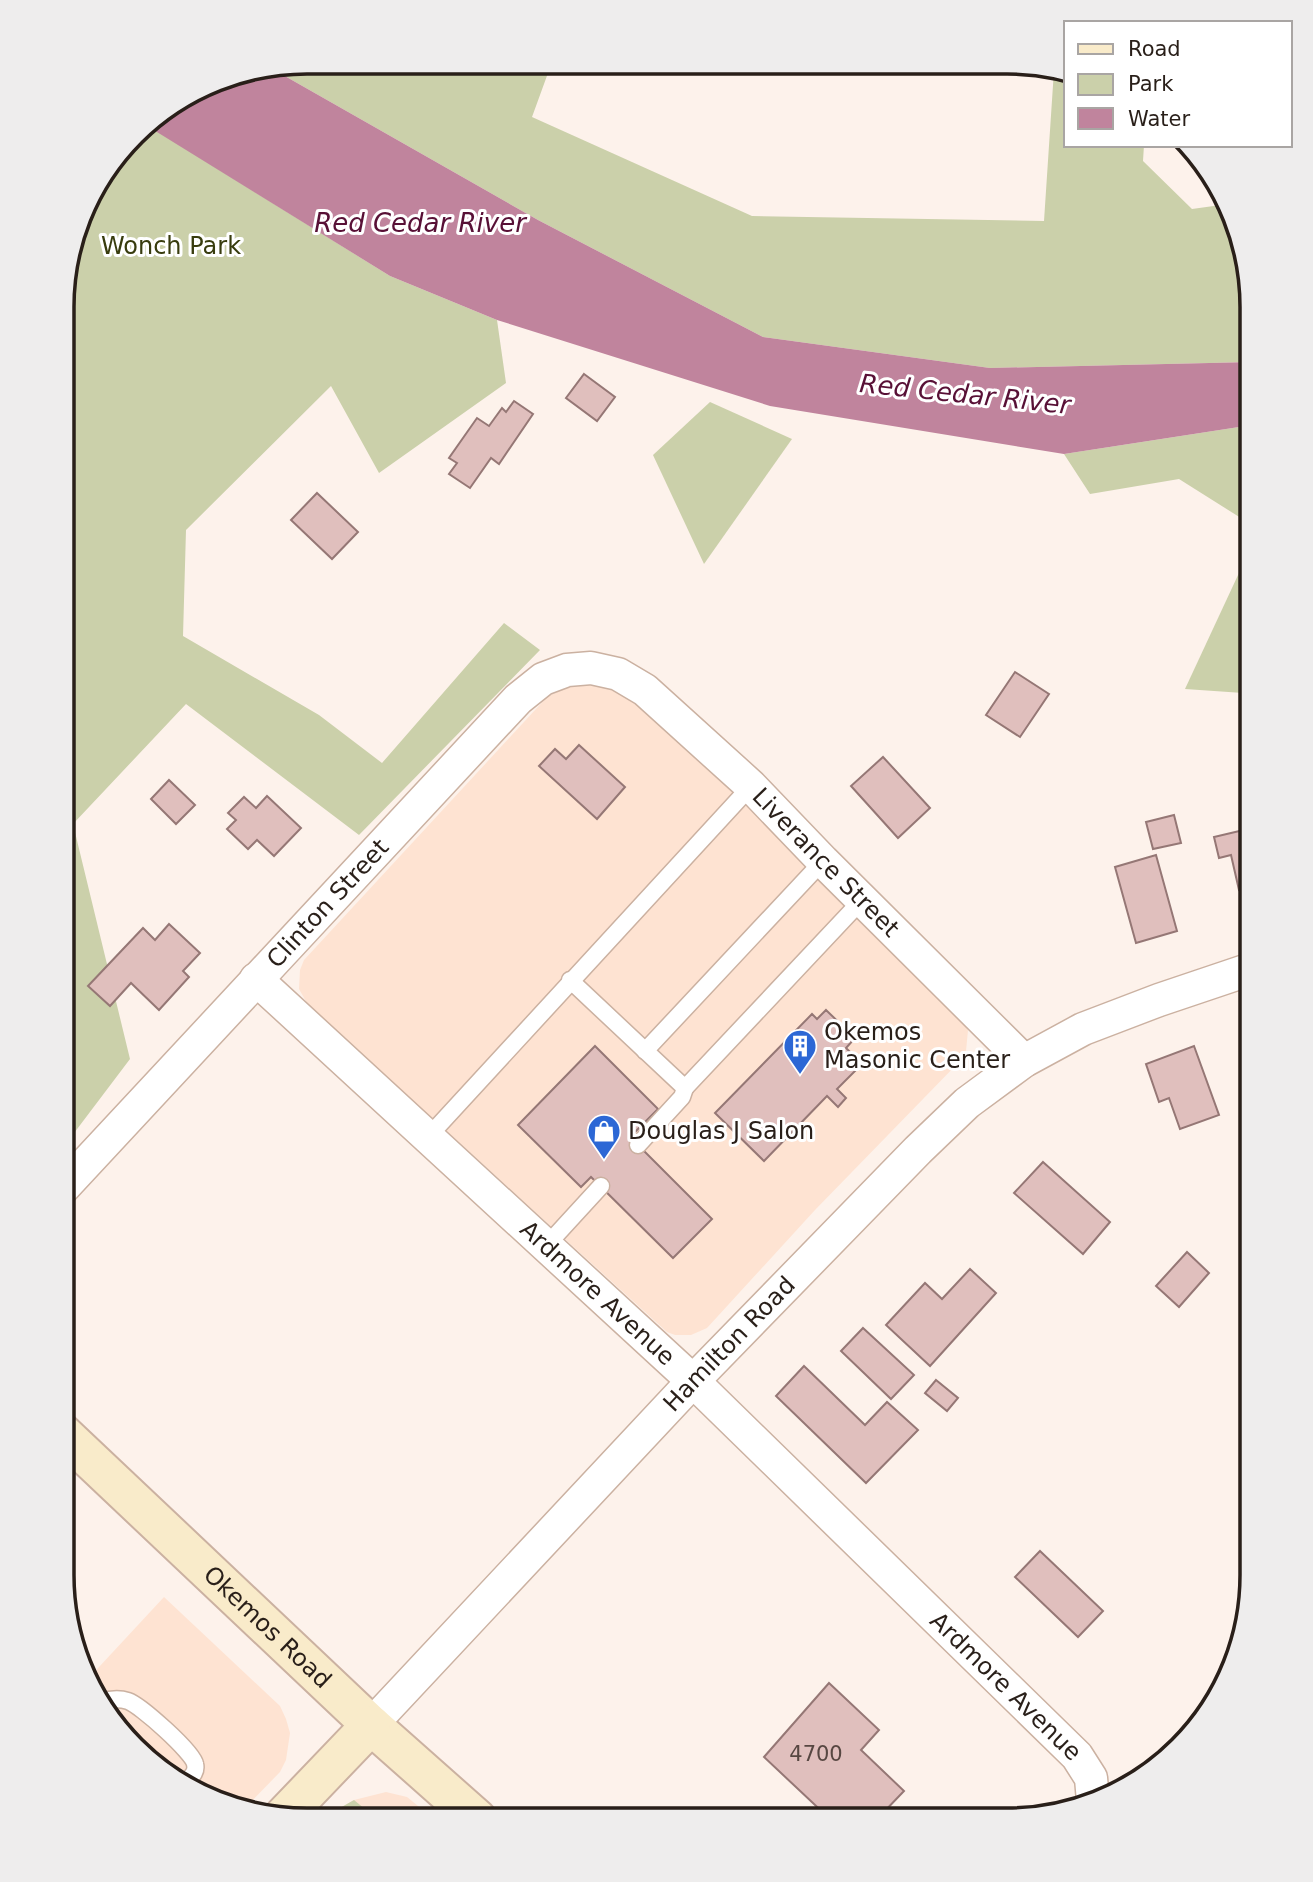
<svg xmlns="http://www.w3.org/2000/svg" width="1313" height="1882" viewBox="0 0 1313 1882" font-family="'DejaVu Sans',sans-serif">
	<rect width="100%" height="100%" fill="#fdf2eb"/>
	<g fill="#fee3d2">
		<polygon points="586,684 614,690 626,697 678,739 965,1021 968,1030 966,1051 960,1061 815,1210 707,1328 691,1335 675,1335 667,1332 308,1005 299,989 300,970 304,960 548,696 573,685"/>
		<polygon points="164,1597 280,1706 286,1719 290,1733 286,1760 280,1772 246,1807 158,1770 86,1684 86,1681"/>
		<polygon points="386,1792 407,1797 434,1819 329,1819 340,1808 354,1800"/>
	</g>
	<g fill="#cbd0aa">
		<polygon points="307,61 552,62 532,117 752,216 1044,221 1054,70 1066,75 1066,145 1144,145 1143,161 1192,209 1228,204 1252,306 1252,362 990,368 763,337 538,220 269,67"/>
		<polygon points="144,123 390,276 497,320 506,383 379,473 331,386 186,530 183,636 319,715 382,763 504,623 540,650 359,835 186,704 73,824 130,1059 62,1149 63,274 94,184"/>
		<polygon points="710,402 792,439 704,564 653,455"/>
		<polygon points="1252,425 1252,525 1179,479 1090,494 1064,454"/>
		<polygon points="1252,545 1252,680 1243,693 1185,689"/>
		<polygon points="354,1800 371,1814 366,1819 329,1819 340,1808"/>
	</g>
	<polygon fill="#c0849d" points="269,67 538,220 763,337 990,368 1252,362 1252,425 1064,454 770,406 497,320 390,276 144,124 227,74"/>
	<g fill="#e0bfbd" stroke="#957775" stroke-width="2">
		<polygon points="584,374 615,397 597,421 566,398"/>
		<polygon points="514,401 533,414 499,464 491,458 470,488 449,474 457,463 449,458 477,418 489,426 502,408 506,412"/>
		<polygon points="317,493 358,532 332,559 291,520"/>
		<polygon points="1015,672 1049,694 1020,737 986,715"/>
		<polygon points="579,745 625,787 597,819 539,766 555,749 566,759"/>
		<polygon points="883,757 930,808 898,838 851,786"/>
		<polygon points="169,780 195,805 176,824 151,799"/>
		<polygon points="267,796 301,828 274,856 257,840 248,849 227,829 236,820 228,813 244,797 256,808"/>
		<polygon points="1174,815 1181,843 1153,849 1146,822"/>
		<polygon points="1252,828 1251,887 1239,890 1231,855 1219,858 1214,837"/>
		<polygon points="1156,855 1177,931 1136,943 1115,867"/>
		<polygon points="169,924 200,953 183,971 189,977 159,1010 131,983 110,1006 88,986 143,928 155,940"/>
		<polygon points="826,1010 855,1038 846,1048 862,1064 837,1089 846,1098 838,1107 827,1096 764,1161 715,1113 812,1014 817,1019"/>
		<polygon points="595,1046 658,1109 630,1137 712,1219 673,1258 591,1177 581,1187 518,1125"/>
		<polygon points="1194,1046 1219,1115 1180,1129 1169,1098 1159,1102 1146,1064"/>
		<polygon points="1043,1162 1110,1222 1083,1254 1014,1193"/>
		<polygon points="1187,1252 1209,1273 1179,1307 1156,1286"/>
		<polygon points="970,1269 996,1293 930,1366 886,1325 925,1283 942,1299"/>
		<polygon points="863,1328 914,1375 891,1399 841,1351"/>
		<polygon points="804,1366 865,1425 887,1402 918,1430 866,1483 776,1396"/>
		<polygon points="936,1380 958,1398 947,1411 925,1393"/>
		<polygon points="1040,1551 1103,1611 1078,1637 1015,1577"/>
		<polygon points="829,1683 879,1730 861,1750 904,1791 880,1816 878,1814 871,1820 831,1820 764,1757"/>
	</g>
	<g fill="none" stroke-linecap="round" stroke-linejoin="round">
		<defs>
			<g id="lane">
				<polyline points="570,980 685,1088 862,900"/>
				<polyline points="645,1051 823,861"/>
				<polyline points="428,1137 751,786"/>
				<polyline points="638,1145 682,1097 685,1088"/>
				<polyline points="546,1246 601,1186"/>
				<path d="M101,1702C110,1699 119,1698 128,1701C140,1705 193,1752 195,1764C197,1772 192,1776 186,1782"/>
			</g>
			<g id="street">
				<path id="s1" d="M256,979L693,1381L1077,1756L1091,1778L1093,1801"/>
				<path id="s2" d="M62,1189L518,699L543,679L567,670L591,668L618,674L645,690L751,786L823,861L1024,1061"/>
				<path id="s3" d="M371,1725L693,1381L918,1150L967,1103L1024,1061L1083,1029L1159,1000L1251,969"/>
			</g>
			<g id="secondary">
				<path id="s4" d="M61,1432L371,1725L477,1819"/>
				<polyline points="281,1819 371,1725"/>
			</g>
		</defs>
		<use href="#lane" stroke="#cbb1a1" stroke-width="19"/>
		<use href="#street" stroke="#cbb1a1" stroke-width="35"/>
		<use href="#secondary" stroke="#cbb1a1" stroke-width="42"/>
		<use href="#lane" stroke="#fff" stroke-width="16"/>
		<use href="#street" stroke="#fff" stroke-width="32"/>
		<use href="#secondary" stroke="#f9ebca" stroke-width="38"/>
	</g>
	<defs>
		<symbol id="building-pin" viewBox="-11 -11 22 30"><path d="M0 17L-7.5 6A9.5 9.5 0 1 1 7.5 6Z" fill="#2c67d5" stroke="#fff"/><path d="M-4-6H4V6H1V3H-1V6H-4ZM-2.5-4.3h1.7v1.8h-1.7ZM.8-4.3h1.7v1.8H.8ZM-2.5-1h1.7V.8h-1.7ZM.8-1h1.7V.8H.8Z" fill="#fff"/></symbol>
		<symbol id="shop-pin" viewBox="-11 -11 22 30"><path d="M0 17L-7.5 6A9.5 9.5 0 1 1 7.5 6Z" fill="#2c67d5" stroke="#fff"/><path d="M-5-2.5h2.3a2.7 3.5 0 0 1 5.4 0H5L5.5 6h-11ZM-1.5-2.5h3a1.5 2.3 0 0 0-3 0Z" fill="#fff"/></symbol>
	</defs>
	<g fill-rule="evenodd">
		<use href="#building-pin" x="781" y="1027" width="38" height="52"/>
		<use href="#shop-pin" x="585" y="1112" width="38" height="52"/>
	</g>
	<g text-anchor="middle" stroke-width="6" stroke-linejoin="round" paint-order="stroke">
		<g font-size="21" fill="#574742">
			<text x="816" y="1761">4700</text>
		</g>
		<g font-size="24" fill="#383c0e" stroke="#fff">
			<text x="171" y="254">Wonch Park</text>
		</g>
		<g font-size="24" fill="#291f19" stroke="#fff">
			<text dy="8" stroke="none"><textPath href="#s2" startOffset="1060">Liverance Street</textPath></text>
			<text dy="8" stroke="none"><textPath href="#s2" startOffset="390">Clinton Street</textPath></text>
			<text dy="8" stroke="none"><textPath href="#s1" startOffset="464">Ardmore Avenue</textPath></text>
			<text dy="8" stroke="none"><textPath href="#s3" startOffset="523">Hamilton Road</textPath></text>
			<text dy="8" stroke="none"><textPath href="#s4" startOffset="284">Okemos Road</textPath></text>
			<text dy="8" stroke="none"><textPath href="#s1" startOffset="1031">Ardmore Avenue</textPath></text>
		</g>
		<g font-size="24" fill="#291f19" stroke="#fff" text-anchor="start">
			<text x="824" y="1040">Okemos<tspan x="824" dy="28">Masonic Center</tspan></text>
			<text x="628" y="1139">Douglas J Salon</text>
		</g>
		<g font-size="26" font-style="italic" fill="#581036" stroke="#fff">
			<text x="420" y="232">Red Cedar River</text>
			<text transform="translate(965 394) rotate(6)" y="9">Red Cedar River</text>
		</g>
	</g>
	<path d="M0 0H1313V1882H0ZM307 74H1007A233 233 0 0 1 1240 307V1575A233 233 0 0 1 1007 1808H307A233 233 0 0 1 74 1575V307A233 233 0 0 1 307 74Z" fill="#eeeded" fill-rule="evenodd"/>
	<path fill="none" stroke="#291f19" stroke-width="3.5" d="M307 74H1007A233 233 0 0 1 1240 307V1575A233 233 0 0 1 1007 1808H307A233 233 0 0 1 74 1575V307A233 233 0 0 1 307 74Z"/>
	<rect x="1064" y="21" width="228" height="126" fill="#ffffff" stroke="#a9a5a3" stroke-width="2"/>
	<rect x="1078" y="44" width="35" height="10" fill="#f9ebca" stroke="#a9a5a3" stroke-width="2"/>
	<text x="1128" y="56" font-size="21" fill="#291f19">Road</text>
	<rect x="1078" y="74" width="35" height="21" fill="#cbd0aa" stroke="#a9a5a3" stroke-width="2"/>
	<text x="1128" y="91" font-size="21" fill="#291f19">Park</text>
	<rect x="1078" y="108" width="35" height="21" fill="#c0849d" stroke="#a9a5a3" stroke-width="2"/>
	<text x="1128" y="126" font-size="21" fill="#291f19">Water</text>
</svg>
